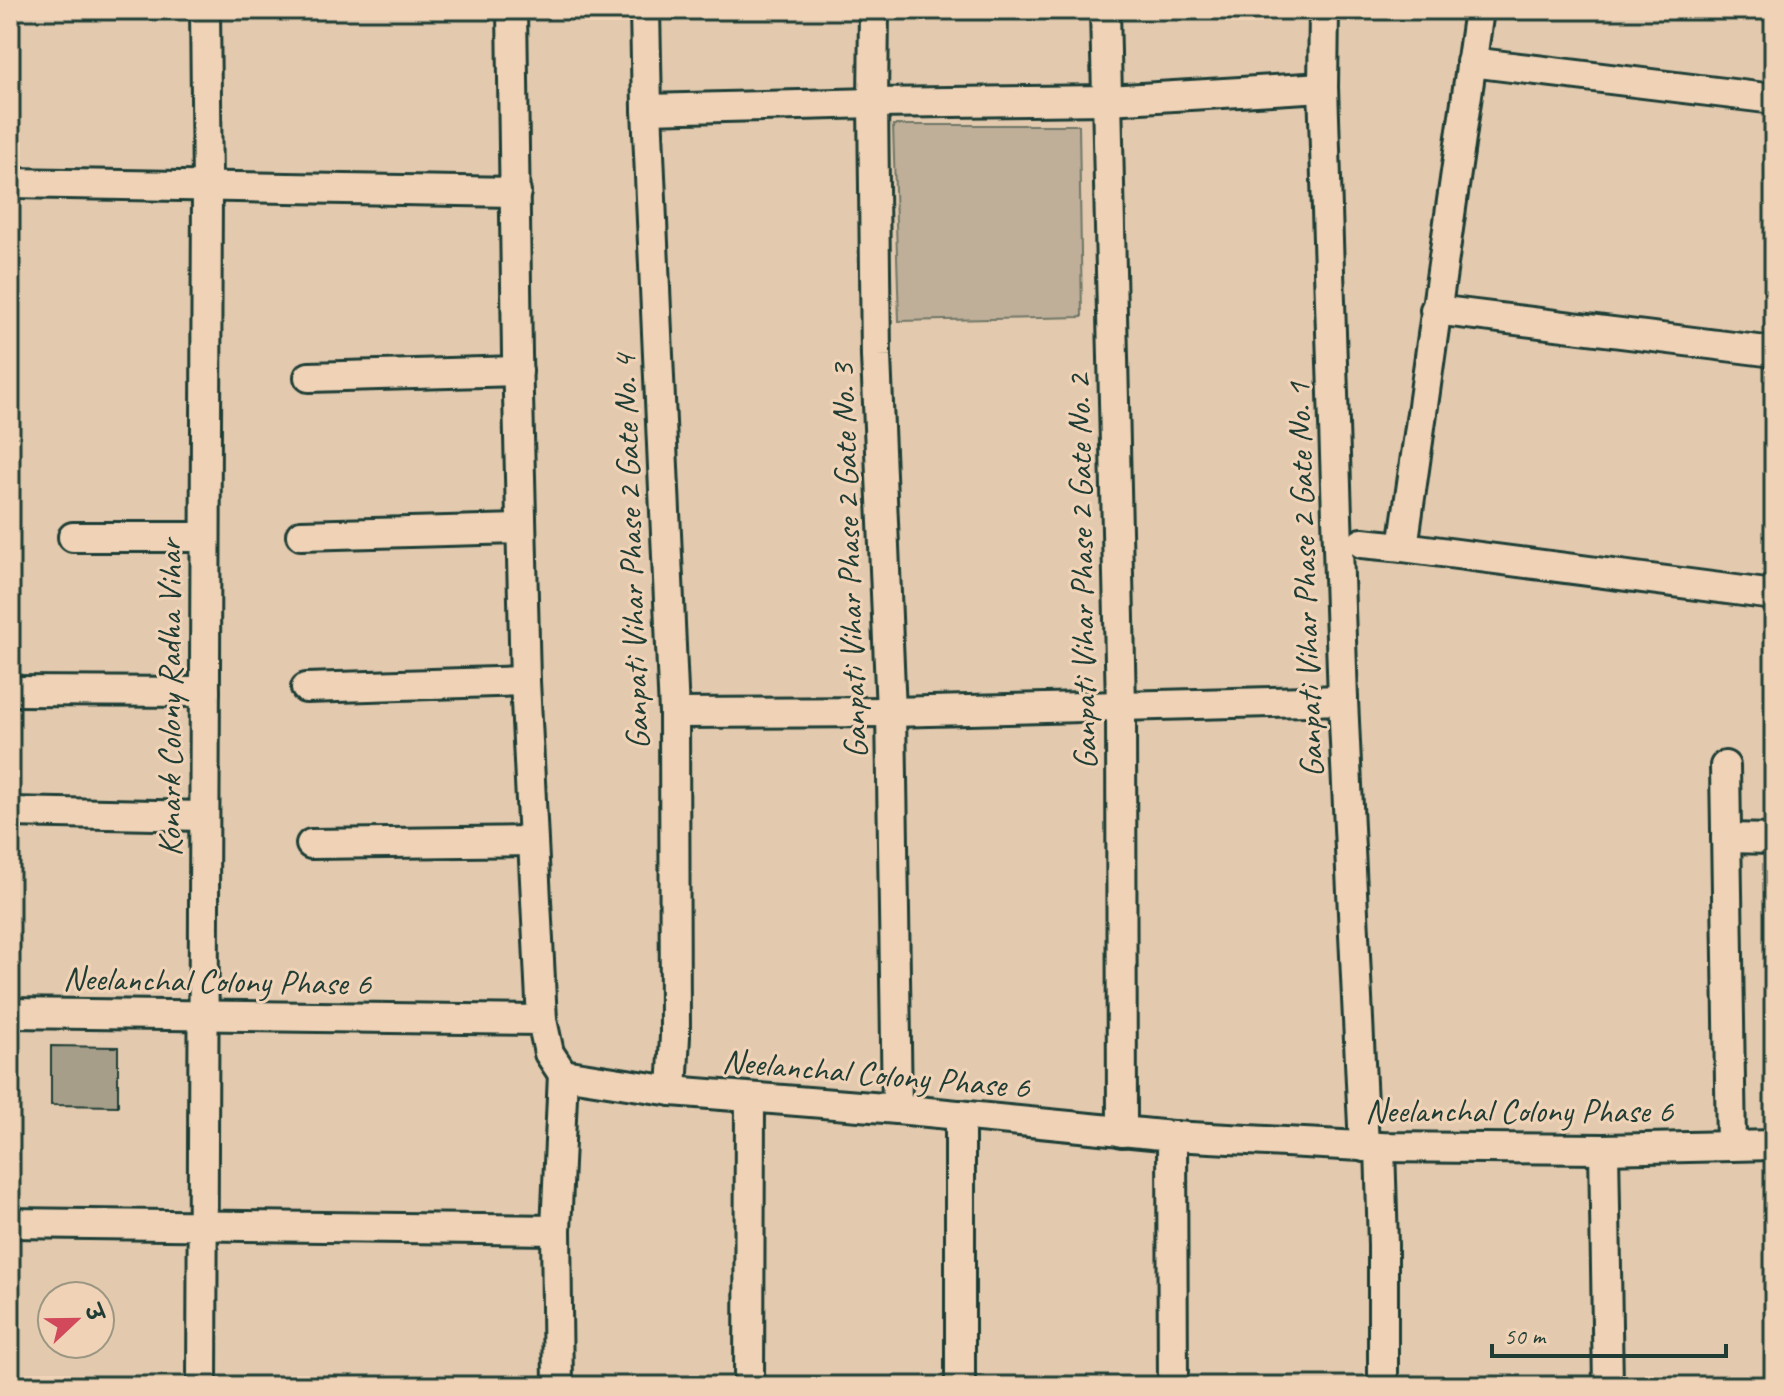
<svg xmlns="http://www.w3.org/2000/svg" width="1784" height="1396" viewBox="0 0 1784 1396" font-family="Caveat,'Playpen Sans Deva',sans-serif">
	<rect width="100%" height="100%" fill="#e3caaf"/>
	<filter id="ink" filterUnits="userSpaceOnUse"><feTurbulence type="fractalNoise" baseFrequency=".0125" numOctaves="2"/><feDisplacementMap in="SourceGraphic" scale="16" xChannelSelector="R" yChannelSelector="G"/><feConvolveMatrix kernelMatrix="1 2 1 2 8 2 1 2 1" color-interpolation-filters="sRGB"/></filter>
	<g filter="url(#ink)">
		<polygon fill="#bfaf99" stroke="#6f7666" stroke-width="2" points="893,125 1079,125 1082,317 899,321"/>
		<g fill="#a69e89" stroke="#1f3d34" stroke-width="2">
			<polygon points="51,1046 118,1047 118,1106 51,1105"/>
			<polygon points="10,1049 19,1049 17,1108 10,1107"/>
		</g>
		<g fill="none" stroke-linecap="round" stroke-linejoin="round">
			<defs>
				<g id="minor">
					<polyline points="512,10 517,354 525,681 542,1020"/>
					<polyline points="645,10 647,109 674,713 675,1036 672,1091"/>
					<polyline points="874,10 873,103 876,356 891,712 897,1109"/>
					<polyline points="1105,10 1121,705 1122,1132"/>
					<polyline points="1324,10 1323,87 1343,700 1364,1147"/>
					<polyline points="1479,10 1403,547 1774,595"/>
					<polyline points="1471,62 1774,99"/>
					<polyline points="647,109 873,103 1108,100 1323,87"/>
					<polyline points="10,183 516,192"/>
					<polyline points="1435,310 1774,352"/>
					<polyline points="309,377 518,371"/>
					<polyline points="301,535 521,529"/>
					<polyline points="73,537 205,537"/>
					<polyline points="1362,543 1403,547"/>
					<polyline points="306,688 525,681"/>
					<polyline points="10,691 205,692"/>
					<polyline points="674,713 891,712 1343,700"/>
					<polyline points="1725,766 1731,1146"/>
					<polyline points="10,812 204,816"/>
					<polyline points="1726,838 1774,839"/>
					<polyline points="311,844 532,841"/>
					<polyline points="10,1013 542,1020 549,1053 563,1074 672,1091 897,1109 1172,1136 1380,1147 1604,1149 1774,1145"/>
					<polyline points="960,1115 960,1386"/>
					<polyline points="1172,1136 1173,1386"/>
					<polyline points="1380,1147 1383,1245 1383,1386"/>
					<polyline points="1604,1149 1608,1386"/>
					<polyline points="10,1223 556,1230"/>
					<polyline points="202,1386 207,187 205,10"/>
					<polyline points="558,1386 556,1230 563,1074"/>
					<polyline points="749,1386 750,1099"/>
				</g>
			</defs>
			<use href="#minor" stroke="#1f3d34" stroke-width="34"/>
			<use href="#minor" stroke="#f0d3b7" stroke-width="28"/>
		</g>
	</g>
	<g text-anchor="middle" stroke-width="6" stroke-linejoin="round" paint-order="stroke">
		<g font-size="34" fill="#1f3d34" stroke="#f0d3b7">
			<text transform="translate(630 552) rotate(-92)" y="12">Ganpati Vihar Phase 2 Gate No. 4</text>
			<text transform="translate(848 561) rotate(-92)" y="12">Ganpati Vihar Phase 2 Gate No. 3</text>
			<text transform="translate(1081 572) rotate(-91)" y="12">Ganpati Vihar Phase 2 Gate No. 2</text>
			<text transform="translate(1304 580) rotate(-92)" y="12">Ganpati Vihar Phase 2 Gate No. 1</text>
			<text transform="translate(169 698) rotate(-90)" y="12">Konark Colony Radha Vihar</text>
			<text transform="translate(217 980) rotate(1)" y="12">Neelanchal Colony Phase 6</text>
			<text transform="translate(876 1073) rotate(5)" y="12">Neelanchal Colony Phase 6</text>
			<text x="1519" y="1122">Neelanchal Colony Phase 6</text>
		</g>
	</g>
	<rect width="1784" height="1396" fill="none" stroke="#f0d3b7" stroke-width="40"/>
	<rect x="20" y="20" width="1744" height="1356" fill="none" stroke="#1f3d34" stroke-width="3" filter="url(#ink)"/>
	<g transform="translate(76 1320) rotate(68)"><circle r="38" fill="#f0d3b7" stroke="#9c9783" stroke-width="2"/>
	<path d="M0-6L14 30L0 20L-14 30Z" fill="#d1495b"/>
	<text y="-12" font-size="22" font-weight="bold" text-anchor="middle" fill="#1f3d34">उ</text>
	</g>
	<path d="M1492 1344v12h234v-12" fill="none" stroke="#1f3d34" stroke-width="4"/>
	<text x="1504" y="1344" font-size="24" fill="#1f3d34" stroke="#f0d3b7" stroke-width="6" paint-order="stroke">50 m</text>
</svg>
